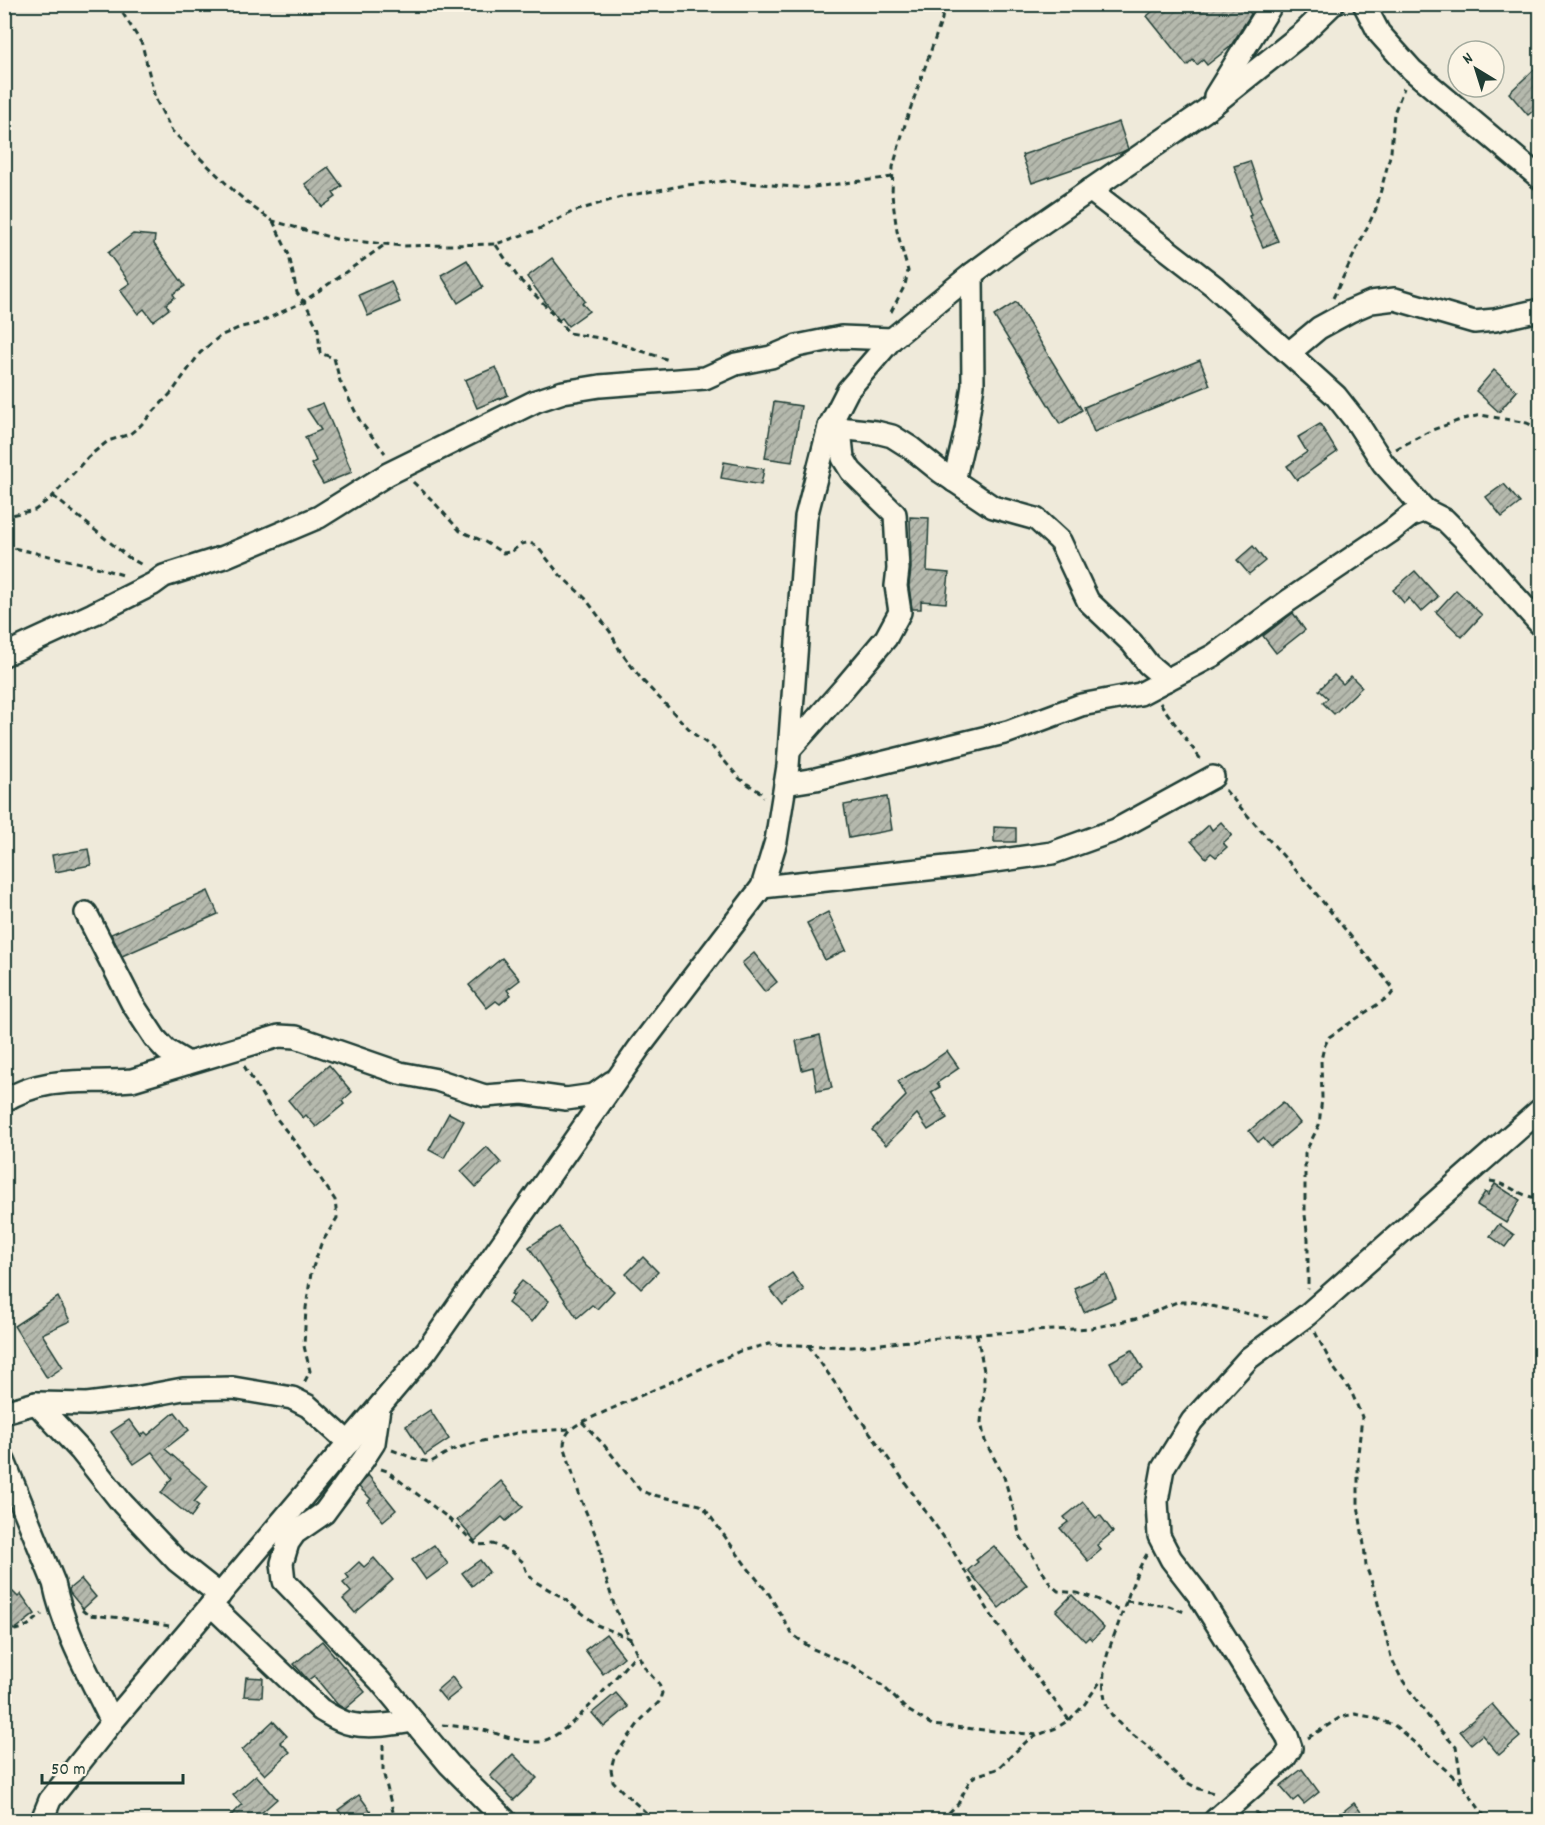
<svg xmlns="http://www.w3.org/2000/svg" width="1545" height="1825" viewBox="0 0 1545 1825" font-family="Dekko,sans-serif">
	<defs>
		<pattern id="building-hatch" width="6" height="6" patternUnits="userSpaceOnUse" patternTransform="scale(1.5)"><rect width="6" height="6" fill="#b5b9ad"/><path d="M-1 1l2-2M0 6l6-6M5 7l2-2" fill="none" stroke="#93988e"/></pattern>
	</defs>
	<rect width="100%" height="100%" fill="#efeada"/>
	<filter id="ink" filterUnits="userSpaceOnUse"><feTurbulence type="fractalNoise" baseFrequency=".0167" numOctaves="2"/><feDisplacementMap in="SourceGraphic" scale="12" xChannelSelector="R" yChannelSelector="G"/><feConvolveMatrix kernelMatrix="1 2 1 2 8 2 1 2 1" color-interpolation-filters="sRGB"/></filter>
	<g filter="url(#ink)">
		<g fill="url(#building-hatch)" stroke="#1f3d34" stroke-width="1.5">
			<polygon points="1161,4 1244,4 1251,14 1230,47 1207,65 1203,60 1197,65 1193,60 1187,66 1147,16"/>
			<polygon points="1540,64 1540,105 1528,115 1509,93"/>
			<polygon points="1119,122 1128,149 1122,152 1032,183 1022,155"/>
			<polygon points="1250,161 1262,196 1259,198 1278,241 1263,247 1249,216 1251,215 1234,166"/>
			<polygon points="328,167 342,186 333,193 336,197 322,207 305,184"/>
			<polygon points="133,234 155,236 154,244 185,286 173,294 175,297 166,304 169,309 153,321 144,309 138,314 120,290 130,283 108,253"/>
			<polygon points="552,258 585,301 582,303 589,311 568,326 562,318 559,320 527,277"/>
			<polygon points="467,260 483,287 458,303 441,275"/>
			<polygon points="391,281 400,302 368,316 359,295"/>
			<polygon points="1016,302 1082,410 1060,424 994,316"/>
			<polygon points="1200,360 1210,385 1094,432 1084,407"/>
			<polygon points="496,367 508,395 477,408 465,380"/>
			<polygon points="1494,370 1517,391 1499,412 1476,391"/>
			<polygon points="774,402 801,406 792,462 765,458"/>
			<polygon points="323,403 352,472 323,484 311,464 316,461 305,437 321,430 307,409"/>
			<polygon points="1320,424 1337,452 1297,480 1287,466 1307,452 1298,437"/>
			<polygon points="724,462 764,469 761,485 721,478"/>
			<polygon points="1504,484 1520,503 1502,517 1486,497"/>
			<polygon points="910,517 929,518 927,571 949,573 946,603 921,601 921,609 912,609 909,586 911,568"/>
			<polygon points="1253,546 1265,561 1249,574 1237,560"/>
			<polygon points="1415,571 1438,597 1421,612 1409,598 1404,603 1393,590"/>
			<polygon points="1456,590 1482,615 1462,637 1436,612"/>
			<polygon points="1293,613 1305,630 1276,653 1263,636"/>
			<polygon points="1334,675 1343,684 1351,676 1362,687 1334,714 1323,703 1328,698 1319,690"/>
			<polygon points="887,797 892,830 849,838 844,805"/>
			<polygon points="1221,822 1232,835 1223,843 1227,847 1216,857 1211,853 1206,858 1191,841 1209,825 1212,830"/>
			<polygon points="994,827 1016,828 1016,842 994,842"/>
			<polygon points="88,849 91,865 55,872 52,855"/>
			<polygon points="208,891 218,914 122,956 111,934"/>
			<polygon points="828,912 846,950 825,960 807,923"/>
			<polygon points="754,953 777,982 765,992 742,963"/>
			<polygon points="502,958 520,980 507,990 511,995 500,1004 496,1001 487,1008 469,985"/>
			<polygon points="820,1035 832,1088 817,1091 813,1067 802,1070 796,1041"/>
			<polygon points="947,1051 959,1068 937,1083 940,1087 931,1092 947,1118 928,1130 917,1114 886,1145 872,1130 906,1096 898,1081 924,1067"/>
			<polygon points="329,1065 352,1092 342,1101 344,1104 316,1127 306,1115 303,1118 288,1100"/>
			<polygon points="1283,1102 1300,1123 1271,1147 1263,1138 1258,1142 1249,1131"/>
			<polygon points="449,1113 464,1121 444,1158 429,1150"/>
			<polygon points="487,1147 501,1163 476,1187 461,1171"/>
			<polygon points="1495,1184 1520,1200 1506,1223 1477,1205 1485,1192 1488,1195"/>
			<polygon points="1499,1224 1514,1235 1505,1247 1490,1236"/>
			<polygon points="559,1227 585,1265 614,1291 597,1309 592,1305 577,1318 529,1247"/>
			<polygon points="643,1257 658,1272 641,1289 626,1274"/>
			<polygon points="792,1273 804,1290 783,1305 770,1289"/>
			<polygon points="1106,1274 1116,1298 1084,1312 1074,1288"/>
			<polygon points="522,1281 549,1301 532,1322 508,1303 514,1295 511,1294"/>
			<polygon points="58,1297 70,1321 42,1334 63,1367 47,1378 14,1326"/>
			<polygon points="1132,1350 1143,1369 1121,1382 1110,1362"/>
			<polygon points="430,1410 449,1439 425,1455 406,1426"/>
			<polygon points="175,1412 189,1430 165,1449 208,1486 194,1502 199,1506 191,1517 161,1493 172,1478 152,1452 134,1464 111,1432 129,1420 141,1436 145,1432 148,1435"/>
			<polygon points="368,1475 396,1510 383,1521 368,1502 371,1499 359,1487"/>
			<polygon points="501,1481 523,1507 506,1521 502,1517 475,1541 457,1520"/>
			<polygon points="1083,1502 1096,1518 1100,1515 1113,1532 1097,1545 1101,1550 1088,1561 1060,1528 1068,1522 1064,1517"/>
			<polygon points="434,1545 448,1564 426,1580 412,1560"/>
			<polygon points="994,1546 1027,1585 999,1608 968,1570 978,1562 976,1560"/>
			<polygon points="374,1558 393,1580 355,1613 343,1599 351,1592 343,1583 349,1578 346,1574 359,1562 364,1567"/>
			<polygon points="480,1560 489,1572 472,1586 462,1573"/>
			<polygon points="81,1579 96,1597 83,1609 70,1593 69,1589"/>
			<polygon points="13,1592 18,1597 21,1594 35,1614 14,1630 4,1620 4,1598"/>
			<polygon points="1072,1595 1104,1628 1092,1640 1089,1637 1085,1641 1056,1611"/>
			<polygon points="606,1634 624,1657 603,1674 585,1650"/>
			<polygon points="322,1641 365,1692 345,1709 338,1705 314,1676 308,1680 294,1664"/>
			<polygon points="246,1677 263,1678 262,1697 244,1696"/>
			<polygon points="452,1677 461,1689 446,1701 437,1690"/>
			<polygon points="616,1693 628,1707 604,1727 592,1713"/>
			<polygon points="1492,1704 1520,1737 1499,1755 1482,1735 1471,1744 1460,1731"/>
			<polygon points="273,1721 287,1736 280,1742 290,1752 265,1775 242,1750"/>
			<polygon points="513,1754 537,1778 514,1800 490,1776"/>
			<polygon points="1302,1769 1319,1792 1304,1804 1298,1797 1293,1801 1280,1786"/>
			<polygon points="256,1775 277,1799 252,1821 225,1821 242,1805 233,1795"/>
			<polygon points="359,1795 378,1821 346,1821 338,1810"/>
			<polygon points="1354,1803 1368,1821 1331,1821"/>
		</g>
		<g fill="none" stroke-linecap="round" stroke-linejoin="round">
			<defs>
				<g id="minor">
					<polyline points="1364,4 1379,33 1412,70 1540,178"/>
					<polyline points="1215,96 1272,4"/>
					<polyline points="1090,190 1214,286 1336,396 1358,424 1383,463 1425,510"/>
					<polyline points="1289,353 1319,328 1350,311 1371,302 1395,299 1474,322 1495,320 1540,310"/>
					<polyline points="829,427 876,432 892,436 911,448 941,472 993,507 1036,519 1060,541 1088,601 1132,643 1148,664 1167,680"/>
					<polyline points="954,481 966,430 973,385 972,274"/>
					<polyline points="4,655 93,614 153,584 164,576 224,557 319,517 388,474 536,401 563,392 600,386 705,378 736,364 771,357 797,346 841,337 892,339"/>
					<polyline points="790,749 843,689 886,638 900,612 896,586 898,569 895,514 851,471 843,458 840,429"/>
					<polyline points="785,784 816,779 1008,732 1081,705 1140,694 1214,655 1288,601 1390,532 1410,516 1425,510 1445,520 1464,539 1540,624"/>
					<polyline points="762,887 974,864 1052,853 1116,830 1213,777"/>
					<polyline points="86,913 132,1003 155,1038 166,1050 188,1063"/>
					<path d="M4,1101C45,1075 86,1084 132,1080L279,1036L296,1037L400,1073L437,1080L485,1096L523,1093L566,1099L594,1095L612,1082"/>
					<polyline points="36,1403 80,1450 122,1503 177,1561 220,1595"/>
					<polyline points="379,1408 374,1443 363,1460 324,1513 295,1533 288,1543 282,1563 284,1581 380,1681 449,1764 505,1820"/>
					<polyline points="4,1412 36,1403 87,1404 135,1398 183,1389 233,1388 292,1398 308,1406 349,1443"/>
					<path d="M4,1461L54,1583C64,1632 90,1677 112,1722"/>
					<path d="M211,1605L321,1710C330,1715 340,1722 351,1724C371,1728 394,1724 413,1721"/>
					<polyline points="42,1820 50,1800 112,1722 427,1350 639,1048 762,887 776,841 788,766 806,517 829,427 848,390 892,339 972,274 1019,239 1205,111 1303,33 1333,4"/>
					<polyline points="1215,1820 1284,1759 1291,1748 1287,1736 1198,1594 1171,1559 1159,1536 1157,1501 1163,1468 1192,1421 1249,1358 1307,1315 1540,1110"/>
				</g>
			</defs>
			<use href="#minor" stroke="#1f3d34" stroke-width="26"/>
			<g stroke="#1f3d34" stroke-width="3" stroke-dasharray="6 4.5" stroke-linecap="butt">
				<polyline points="117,4 142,44 155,98 172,131 234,191 254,208 273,221 336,239 403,246 496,244 537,230 572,212 621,197 686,185 726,181 806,188 893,177"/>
				<polyline points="273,221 289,255 297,293 307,306 318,329 320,353 334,358 340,381 360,421 385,453"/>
				<polyline points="496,245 519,279 544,304 569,333 605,339 669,360"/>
				<polyline points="1333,298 1376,209 1391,152 1394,113 1404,88"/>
				<polyline points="891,312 905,285 908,271 897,231 892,195 893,167 906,121 942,19 944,4"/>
				<polyline points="1396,449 1432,430 1463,419 1481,415 1527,423 1540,429"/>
				<polyline points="413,482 432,500 460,531 485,542 503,553 511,552 521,544 527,543 533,544 540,550 560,575 585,598 611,633 620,651 642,680 694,734 713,748 740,779 760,792 763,797"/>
				<polyline points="53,496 128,557 144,566"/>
				<polyline points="4,520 11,515 35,510 53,496 88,457 108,441 130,434 140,426 172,392 200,353 220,336 241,327 256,324 303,302 383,246"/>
				<polyline points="4,546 90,565 126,576"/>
				<polyline points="4,554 12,547"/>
				<polyline points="1160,703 1202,761"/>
				<polyline points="1225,790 1309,885 1392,987 1393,992 1390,996 1329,1037 1324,1047 1321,1060 1322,1098 1319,1125 1305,1153 1305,1215 1308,1239 1308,1289"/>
				<polyline points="244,1066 277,1119 302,1151 335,1200 337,1218 321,1244 311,1273 306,1308 304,1346 310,1371 304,1383"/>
				<path d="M1490,1181C1509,1183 1521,1198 1540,1198"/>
				<polyline points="1315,1332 1333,1367 1351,1391 1362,1417 1358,1454 1358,1505 1364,1545 1366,1566 1375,1591 1391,1657 1401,1678 1430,1719 1456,1747 1462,1784 1487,1820"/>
				<polyline points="977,1334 984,1371 984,1392 981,1422 985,1441 1004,1477 1016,1518 1019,1534 1051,1585 1058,1591 1077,1593 1097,1599 1123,1613"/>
				<polyline points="808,1345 950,1546 996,1623 1069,1720"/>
				<polyline points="582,1422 604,1445 640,1490 649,1494 700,1505 705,1509 747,1567 769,1594 792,1634 811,1648 855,1667 884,1687 906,1709 932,1725 1038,1735"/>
				<polyline points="392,1450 418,1460 431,1462 452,1450 478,1442 521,1432 570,1429"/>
				<polyline points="381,1469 387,1471 447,1517 477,1545 493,1544 511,1552 523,1562 527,1573 534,1581 562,1597 597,1625 631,1639"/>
				<path d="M1147,1554C1134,1575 1128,1598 1119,1622C1115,1634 1109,1647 1106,1660C1103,1672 1102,1694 1107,1706C1115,1726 1137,1736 1152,1750C1174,1771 1183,1787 1215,1793"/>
				<polyline points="1126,1601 1169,1606 1187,1613"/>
				<polyline points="82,1610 88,1615 123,1618 169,1626"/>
				<path d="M4,1631C24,1630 27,1627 42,1614"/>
				<path d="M442,1725C455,1726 467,1727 479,1729C499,1733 518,1743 538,1742C566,1740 618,1674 637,1653"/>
				<polyline points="1308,1738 1341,1717 1355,1714 1371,1717 1394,1725 1461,1783"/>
				<polyline points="383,1744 383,1771 395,1820"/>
				<polyline points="1255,1812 1265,1820"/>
				<path d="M654,1820L623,1792L613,1781L611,1769L614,1757L641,1720L659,1702L662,1693L659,1684L647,1671L637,1653L615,1608L604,1572L599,1543L581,1500L564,1445C565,1432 572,1428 582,1422L740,1351L769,1344L852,1347L977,1334L1092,1328L1139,1318L1177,1302H1193L1268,1318"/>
				<polyline points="941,1820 958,1804 970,1780 975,1776 997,1769 1027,1741 1038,1735 1056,1728 1069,1720 1084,1705 1102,1679"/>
			</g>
			<use href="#minor" stroke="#fcf5e5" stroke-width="21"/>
		</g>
	</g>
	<rect width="1545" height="1825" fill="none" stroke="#fcf5e5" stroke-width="24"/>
	<rect x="12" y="12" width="1521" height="1801" fill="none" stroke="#1f3d34" stroke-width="2" filter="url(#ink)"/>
	<g transform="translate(1476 69) rotate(322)"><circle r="28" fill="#fcf5e5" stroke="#a4ab9e" stroke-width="1.5"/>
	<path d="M0-4.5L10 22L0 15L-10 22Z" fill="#1f3d34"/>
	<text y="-9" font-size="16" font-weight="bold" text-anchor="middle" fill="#1f3d34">N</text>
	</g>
	<path d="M42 1774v9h141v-9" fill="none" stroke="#1f3d34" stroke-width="3"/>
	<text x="51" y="1774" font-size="18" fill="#1f3d34" stroke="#fcf5e5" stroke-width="4.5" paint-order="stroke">50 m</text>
</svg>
